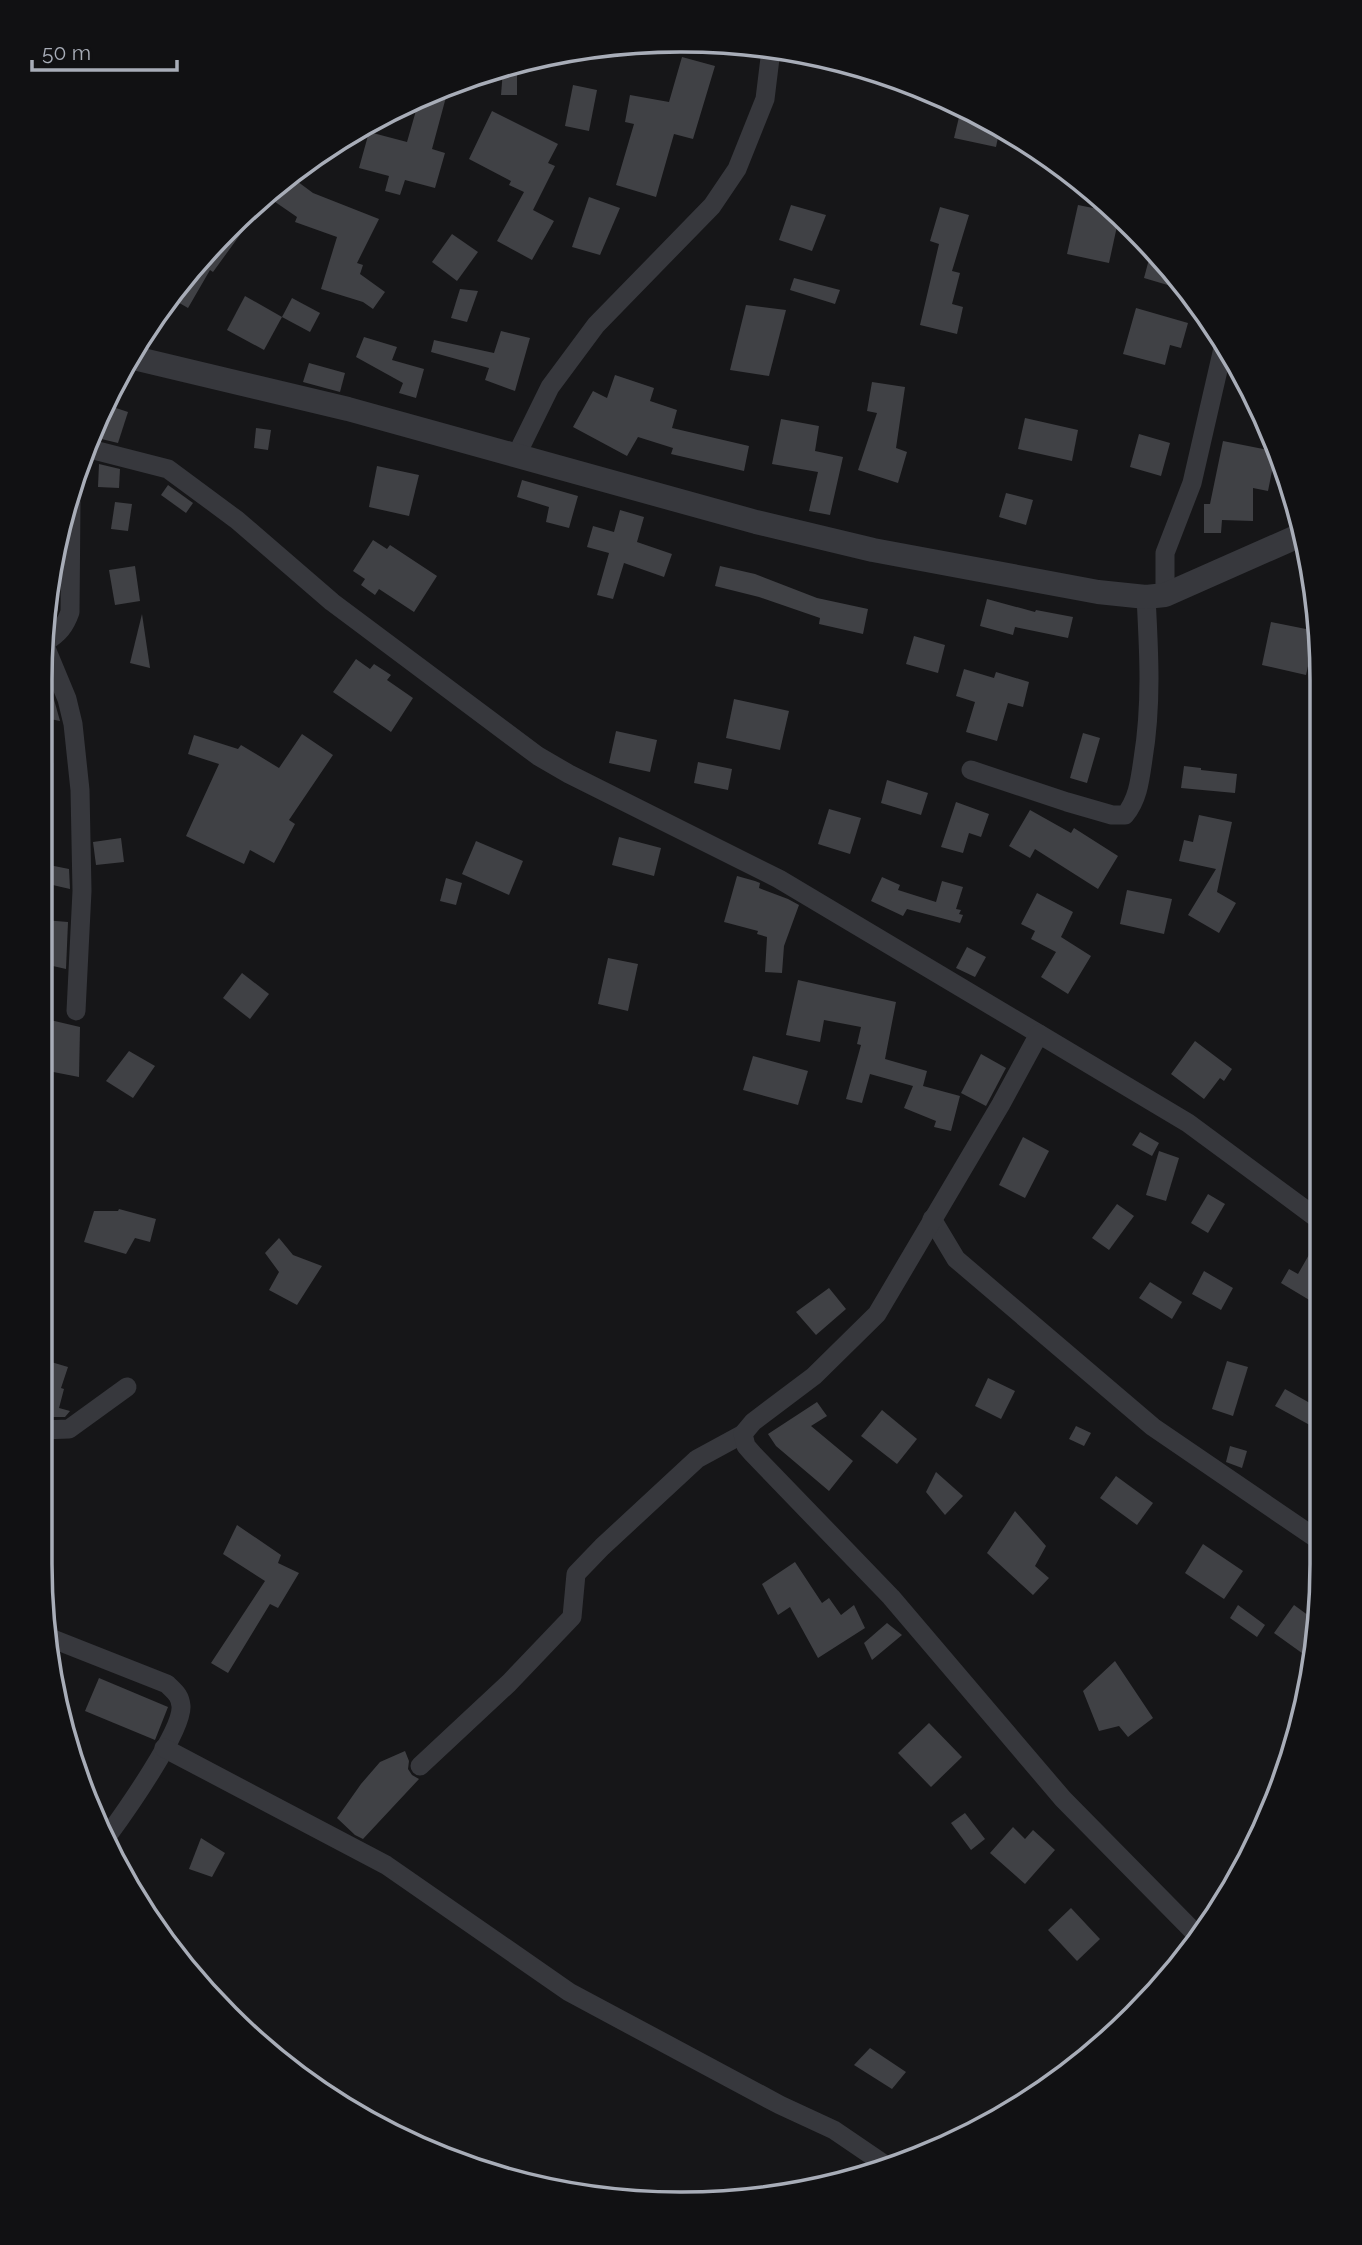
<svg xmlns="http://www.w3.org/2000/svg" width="1362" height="2245" viewBox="0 0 1362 2245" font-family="Raleway,sans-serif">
	<rect width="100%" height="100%" fill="#161618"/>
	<g fill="#404145">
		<polygon points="682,57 715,66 693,139 674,134 656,197 616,185 634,124 625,122 630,95 669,102"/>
		<polygon points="503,70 517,70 517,95 501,95"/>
		<polygon points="573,85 597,90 589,131 565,126"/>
		<polygon points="449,86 432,149 445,153 435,188 405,180 400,195 385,191 389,176 359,168 369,132 407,142 419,100"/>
		<polygon points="492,111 558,144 548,163 555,166 533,210 554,221 532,260 497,241 524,192 509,185 511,181 469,159"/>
		<polygon points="960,113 985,119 1000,128 996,147 954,138"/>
		<polygon points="290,176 313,193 379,219 357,263 363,265 360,274 385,292 373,309 363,302 321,289 337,237 295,222 297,217 265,195"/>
		<polygon points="589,197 620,208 600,255 572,247"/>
		<polygon points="791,205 826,215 812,251 779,240"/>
		<polygon points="1078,205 1113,212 1119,217 1109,263 1067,254"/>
		<polygon points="940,207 969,215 952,271 960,273 952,304 963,307 957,334 920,325 939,244 930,241"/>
		<polygon points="238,222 245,228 213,272 210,270 188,308 169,297"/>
		<polygon points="452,234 478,252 457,281 432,262"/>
		<polygon points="1152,248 1174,275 1171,286 1144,278"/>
		<polygon points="794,278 840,290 835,304 790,290"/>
		<polygon points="460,289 478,291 467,322 451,318"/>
		<polygon points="245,296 282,317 264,350 227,330"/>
		<polygon points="292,298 320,313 310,332 282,317"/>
		<polygon points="746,305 786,310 769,376 730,370"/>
		<polygon points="1136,308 1188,323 1181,348 1170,345 1165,365 1123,354"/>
		<polygon points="501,331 530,338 515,391 485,380 489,368 431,352 434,340 494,353"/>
		<polygon points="364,337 397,347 392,360 424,369 416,398 399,393 403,383 356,357"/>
		<polygon points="309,363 345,373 340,392 303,382"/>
		<polygon points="615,375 654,388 650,401 677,410 672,428 749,446 744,471 671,454 673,448 638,437 627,456 573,427 593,391 607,398"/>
		<polygon points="872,382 905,387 896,448 907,452 898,483 858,470 877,413 867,411"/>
		<polygon points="107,405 128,412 118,443 89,436"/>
		<polygon points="1025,418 1078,430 1072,461 1018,449"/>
		<polygon points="781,419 819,426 815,451 843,457 830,515 809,511 818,472 772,464"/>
		<polygon points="256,428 271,430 268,450 254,448"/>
		<polygon points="1139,434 1170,443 1161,476 1130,467"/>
		<polygon points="1223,441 1273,451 1275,456 1268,491 1253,488 1253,521 1222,520 1221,533 1204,533 1204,504 1210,504"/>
		<polygon points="99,464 120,469 119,488 98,487"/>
		<polygon points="377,466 419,475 409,516 369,507"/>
		<polygon points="522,480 578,496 569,528 546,522 549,507 517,497"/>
		<polygon points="168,485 193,503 186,513 161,495"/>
		<polygon points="1006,493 1033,500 1026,525 999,517"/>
		<polygon points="115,502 132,504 128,531 111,529"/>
		<polygon points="620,510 644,517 637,542 672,554 664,577 624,563 613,599 597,595 609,553 587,547 593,526 614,532"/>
		<polygon points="373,540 387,549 390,545 437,576 414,612 379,589 375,595 361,585 365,579 353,571"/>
		<polygon points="55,562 58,575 58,610 51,621 46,625 46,598"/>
		<polygon points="135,566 140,601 115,605 109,570"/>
		<polygon points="720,566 755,574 817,598 868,609 863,634 819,624 820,618 759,597 715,586"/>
		<polygon points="987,599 1035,612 1036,610 1073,617 1068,638 1015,627 1013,635 980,626"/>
		<polygon points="142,614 150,668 130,663"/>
		<polygon points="1271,622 1316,631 1306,675 1262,665"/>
		<polygon points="914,636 945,645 938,673 906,664"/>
		<polygon points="356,659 370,669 374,664 391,675 387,680 413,698 391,732 333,692"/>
		<polygon points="964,669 994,678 996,672 1029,682 1023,707 1008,703 997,741 966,732 975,702 956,696"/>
		<polygon points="45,695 53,696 60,721 45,718"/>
		<polygon points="734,699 789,711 780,750 726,738"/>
		<polygon points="616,731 657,740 650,772 609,763"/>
		<polygon points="1083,733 1100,738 1087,783 1070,778"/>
		<polygon points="302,734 333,755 289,820 295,824 274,863 250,850 244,864 186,836 219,764 188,754 194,735 238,749 241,745 279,768"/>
		<polygon points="698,762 732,769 728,790 694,783"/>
		<polygon points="1184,766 1201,768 1201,770 1237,774 1235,793 1181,788"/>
		<polygon points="887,780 928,793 921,815 881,803"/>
		<polygon points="956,802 989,814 981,837 969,833 963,853 941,847"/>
		<polygon points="829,809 861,818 850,854 818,844"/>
		<polygon points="1030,810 1071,833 1074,828 1118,856 1098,889 1035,849 1030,858 1009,846"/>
		<polygon points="1199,815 1232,822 1217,892 1236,903 1219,933 1188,915 1216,869 1179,861 1184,840 1193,842"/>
		<polygon points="619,837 661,848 654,876 612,865"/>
		<polygon points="121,838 124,862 96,865 93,842"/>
		<polygon points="476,841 523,861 509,895 462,874"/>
		<polygon points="44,864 69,869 70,889 44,883"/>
		<polygon points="737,876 755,881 760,883 759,888 788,899 799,905 784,946 782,973 765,972 767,937 757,934 758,931 724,922"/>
		<polygon points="882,877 900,885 898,890 936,902 942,881 963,887 956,909 961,910 959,914 963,915 960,923 907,909 903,916 871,901"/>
		<polygon points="446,878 462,883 456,905 440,901"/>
		<polygon points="1127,890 1172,899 1164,934 1120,924"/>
		<polygon points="1037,893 1073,912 1061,937 1091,956 1068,994 1041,977 1056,952 1031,939 1035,931 1021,924"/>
		<polygon points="44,920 68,922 66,969 44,964"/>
		<polygon points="967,947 986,957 975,977 956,968"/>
		<polygon points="608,958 638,964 628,1011 598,1004"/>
		<polygon points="242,973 269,994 250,1019 223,998"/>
		<polygon points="798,980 896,1002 885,1059 927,1071 923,1086 960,1096 951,1131 934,1127 936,1121 904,1108 913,1086 870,1074 862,1103 846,1099 861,1045 857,1044 861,1027 824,1020 820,1042 786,1035"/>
		<polygon points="46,1019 80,1027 79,1077 43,1070 43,1036"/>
		<polygon points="1195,1041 1232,1069 1224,1081 1220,1078 1204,1099 1171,1074"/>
		<polygon points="129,1051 155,1066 133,1098 106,1081"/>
		<polygon points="981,1054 1006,1068 986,1106 961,1093"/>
		<polygon points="753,1056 808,1071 798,1105 743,1090"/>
		<polygon points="1140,1132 1159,1143 1152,1156 1132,1145"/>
		<polygon points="1023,1137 1049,1151 1025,1198 999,1185"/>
		<polygon points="1159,1151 1179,1158 1166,1201 1146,1195"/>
		<polygon points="1208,1194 1225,1204 1208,1233 1191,1223"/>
		<polygon points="1117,1204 1134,1216 1109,1250 1092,1238"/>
		<polygon points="119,1209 156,1219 150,1242 135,1238 126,1254 84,1242 94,1211 118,1211"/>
		<polygon points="279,1238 293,1255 322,1266 297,1305 269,1290 279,1272 265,1253"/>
		<polygon points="1318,1239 1318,1289 1311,1301 1281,1283 1289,1269 1298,1274"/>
		<polygon points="1204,1271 1233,1288 1221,1310 1192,1294"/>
		<polygon points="1150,1282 1182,1302 1172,1319 1139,1298"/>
		<polygon points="829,1288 846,1309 816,1335 796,1312"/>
		<polygon points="41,1359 68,1367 61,1388 64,1389 59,1408 70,1411 65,1417 50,1417 52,1408 41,1405"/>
		<polygon points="1227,1361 1248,1367 1233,1416 1212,1409"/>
		<polygon points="988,1378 1015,1391 1001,1419 975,1406"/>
		<polygon points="1285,1389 1317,1407 1317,1429 1275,1406"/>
		<polygon points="817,1402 827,1416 811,1426 853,1461 829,1491 776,1446 768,1434"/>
		<polygon points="882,1410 917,1439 897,1464 861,1436"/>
		<polygon points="1076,1426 1091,1433 1084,1446 1069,1439"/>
		<polygon points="1230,1446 1247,1451 1242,1468 1226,1462"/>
		<polygon points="936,1472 963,1496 945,1515 926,1492"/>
		<polygon points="1116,1476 1153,1503 1137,1525 1100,1498"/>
		<polygon points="1015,1511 1046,1546 1035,1566 1049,1578 1033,1595 987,1553"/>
		<polygon points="237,1525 281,1555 278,1563 299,1573 278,1608 270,1604 228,1673 211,1663 265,1581 223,1554"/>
		<polygon points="1203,1544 1243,1571 1224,1599 1185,1573"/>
		<polygon points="795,1562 822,1603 829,1598 841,1615 854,1605 865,1628 818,1658 790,1607 778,1615 762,1584"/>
		<polygon points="1238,1605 1265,1625 1257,1637 1230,1618"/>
		<polygon points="1294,1605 1316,1621 1316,1647 1313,1661 1274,1633"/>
		<polygon points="887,1623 902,1635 872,1660 864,1643"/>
		<polygon points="1115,1661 1153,1718 1128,1737 1119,1726 1099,1731 1083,1691"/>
		<polygon points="99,1678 168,1707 155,1740 85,1711"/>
		<polygon points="929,1723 962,1757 931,1787 898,1753"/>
		<polygon points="405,1751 409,1761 408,1769 412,1775 419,1779 363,1839 355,1835 337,1818 361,1784 380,1762"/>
		<polygon points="965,1813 985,1839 971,1850 951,1823"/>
		<polygon points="1013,1827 1025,1839 1033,1830 1055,1850 1025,1884 990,1853"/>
		<polygon points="201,1838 225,1853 212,1877 189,1869"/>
		<polygon points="1071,1908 1100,1939 1077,1961 1048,1930"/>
		<polygon points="870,2048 906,2072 892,2089 854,2065"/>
	</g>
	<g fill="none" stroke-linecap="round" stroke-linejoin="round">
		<g stroke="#37383d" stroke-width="19">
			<polyline points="86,448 168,469 237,520 332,602 538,756 569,774 779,879 1039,1034"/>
			<polyline points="517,454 550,387 596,325 712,206 737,169 765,99 771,50"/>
			<polyline points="1165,595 1165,553 1192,483 1224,344"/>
			<path d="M45,642C59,634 65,626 70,612L71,502"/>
			<polyline points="45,646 67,699 73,724 80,790 82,891 76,1011"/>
			<path d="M971,770L1067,802L1112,815H1125C1138,799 1140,780 1143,759C1152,705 1149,652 1146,597"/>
			<polyline points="932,1219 956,1259 1153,1427 1317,1539"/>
			<polyline points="41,1430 69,1429 127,1387"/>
			<path d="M53,1639L167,1684C175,1692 180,1695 181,1706C183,1730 125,1812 109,1834"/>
			<polyline points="164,1748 386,1865 569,1992 780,2105 834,2130 881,2162 887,2171"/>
			<polyline points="420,1766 509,1683 572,1617 576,1574 602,1547 697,1459 743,1434"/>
			<polyline points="1199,1937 1063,1799 891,1597 753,1454 746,1446 743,1434 753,1422 814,1376 877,1314 1001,1104 1039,1034 1188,1123 1318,1219"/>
		</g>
		<polyline stroke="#37383d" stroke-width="24" points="134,358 348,409 756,522 873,550 1098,592 1146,597 1165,595 1303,534"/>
	</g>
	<path d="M0 0H1362V2245H0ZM680 52H682A628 628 0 0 1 1310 680V1564A628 628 0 0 1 682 2192H680A628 628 0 0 1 52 1564V680A628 628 0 0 1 680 52Z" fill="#111113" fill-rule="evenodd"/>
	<path fill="none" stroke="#a8adb8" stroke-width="3.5" d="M680 52H682A628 628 0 0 1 1310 680V1564A628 628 0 0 1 682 2192H680A628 628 0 0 1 52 1564V680A628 628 0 0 1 680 52Z"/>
	<path d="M32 60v10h145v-10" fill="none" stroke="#a8adb8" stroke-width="3.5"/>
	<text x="42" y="60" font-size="21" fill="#a8adb8" stroke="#111113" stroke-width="5" paint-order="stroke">50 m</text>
</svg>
